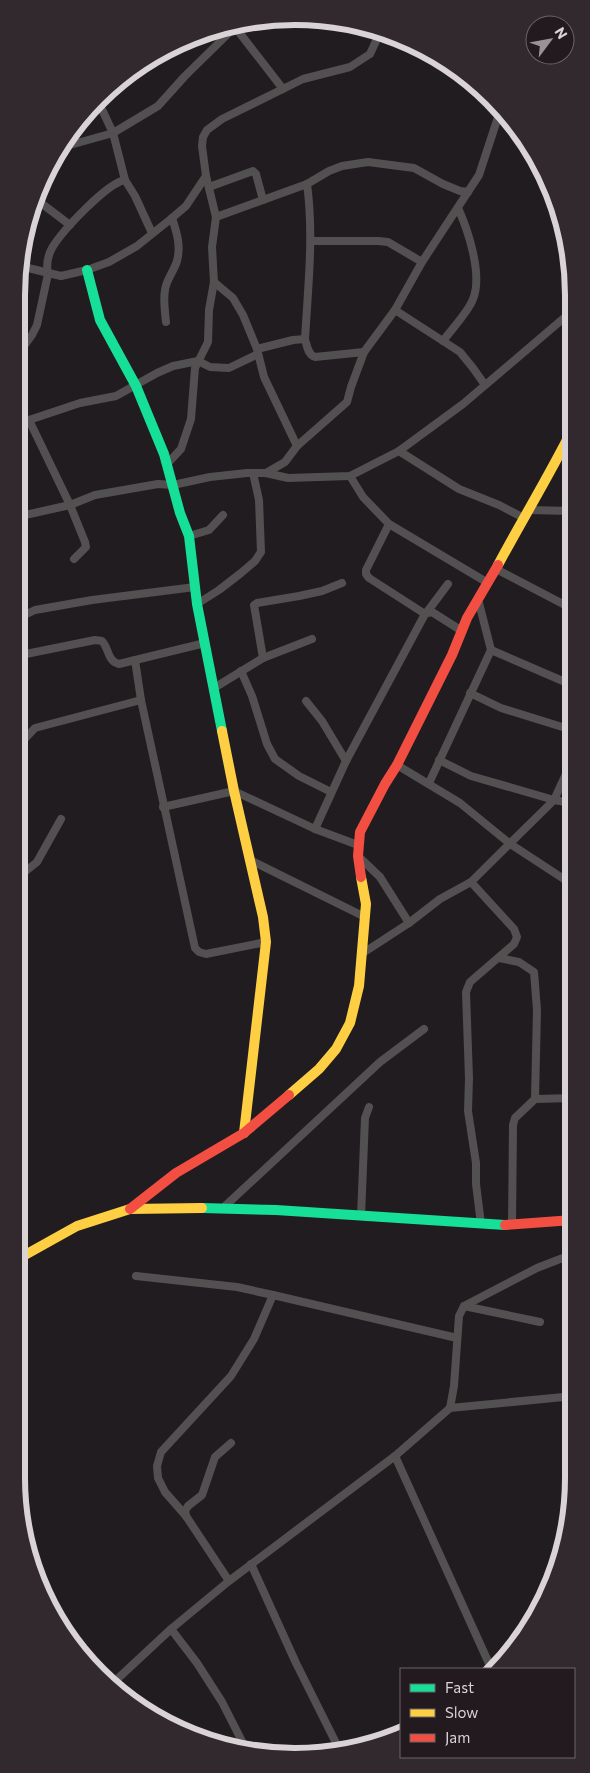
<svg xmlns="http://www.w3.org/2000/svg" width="590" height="1773" viewBox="0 0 590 1773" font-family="Commissioner,sans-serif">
	<rect width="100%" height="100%" fill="#211c1f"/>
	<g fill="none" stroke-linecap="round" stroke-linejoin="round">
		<g stroke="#535052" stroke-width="8">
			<polyline points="235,27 283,89"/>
			<polyline points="99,103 113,133 125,180 135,196 152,233"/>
			<polyline points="523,139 530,153 545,172"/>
			<polyline points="63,147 113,133 158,106 185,76 236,26"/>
			<path d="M307,184C314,235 308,287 305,339C307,346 308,355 315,357L364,352"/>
			<polyline points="209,187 253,171 256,174 263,200"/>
			<polyline points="37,200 70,225"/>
			<polyline points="216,217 307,184 329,171 342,166 368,162 414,168 443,184 460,191 468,192"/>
			<polyline points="311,241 378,241 388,242 422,262"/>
			<polyline points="20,266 61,276 87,270 109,262 137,246 172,218 186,206 206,176"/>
			<polyline points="214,282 233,298 243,315 257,349 264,377 297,446"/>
			<polyline points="395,310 460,352 473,368 485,385"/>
			<path d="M166,322C165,311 163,301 165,290C166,280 174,271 177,261C181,246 177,233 172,218"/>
			<path d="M443,341C451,330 469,311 473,299C483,275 468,230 458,208"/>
			<polyline points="257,349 293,340 305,339"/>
			<path d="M16,357L32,335L37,325L48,274C46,264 47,257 52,248C62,231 107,183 125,180"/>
			<polyline points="29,420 70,505 85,542 86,547 74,559"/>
			<polyline points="16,428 29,420 80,403 116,396 157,373 173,366 198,361 210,367 229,368 258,354"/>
			<polyline points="399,451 459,489 499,505 524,518"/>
			<polyline points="167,464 181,449 191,419 195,368 208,342 209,310 214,282 212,247 216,217 206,176 202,146 203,137 207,130 222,119 303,79 350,67 370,54 376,41 377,30"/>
			<polyline points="266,473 285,462 297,446 347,402 351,387 364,352 395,310 422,262 479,175 501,108"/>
			<polyline points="350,476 363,497 389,524 488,583"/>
			<polyline points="528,510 572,511"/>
			<polyline points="16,517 70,505 95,495 158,484 173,485 210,477 247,473 266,473 288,478 350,476 399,451 463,404 571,312"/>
			<polyline points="389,524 366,570 366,574 369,578 425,614"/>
			<polyline points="189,536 209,530 223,515"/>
			<polyline points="16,558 19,557"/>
			<polyline points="496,569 563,604 572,611"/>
			<polyline points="197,604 219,590 241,573 255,561 261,552 259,500 253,473"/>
			<polyline points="427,612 448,584"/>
			<polyline points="16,619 35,610 92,600 195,587"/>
			<polyline points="491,650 572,685"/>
			<path d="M16,656L95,640L102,641C109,648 107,661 119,664L205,643"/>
			<polyline points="263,658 254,605 257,603 299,596 322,591 342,583"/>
			<polyline points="135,660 141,700 195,948 199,952 206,954 266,942"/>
			<polyline points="241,671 252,696 267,744 275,759 299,776 331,792"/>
			<polyline points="214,688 263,658 312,639"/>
			<polyline points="470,693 501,708 572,730"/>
			<polyline points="306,701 322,721 346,761"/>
			<polyline points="16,748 35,728 141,700"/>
			<polyline points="439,760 471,776 554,800 572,803"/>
			<polyline points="397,765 460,803 509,843 573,885"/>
			<polyline points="429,783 491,650 478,599"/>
			<polyline points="163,807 234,791 315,829 358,845"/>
			<polyline points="315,829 346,761 425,614 432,612 462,631"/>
			<polyline points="358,856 380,877 409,923"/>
			<polyline points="250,860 365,917"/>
			<polyline points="16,879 37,862 61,819"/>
			<polyline points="471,882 514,929 517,937 514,944 470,982 466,992 469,1078 468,1111 476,1163 476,1184 481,1224"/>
			<polyline points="363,953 409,923 440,899 471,882 554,800 572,761"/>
			<polyline points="499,958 519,962 534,972 537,1010 535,1099 515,1118 513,1125 512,1225"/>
			<polyline points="573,990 571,1010 573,1042"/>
			<polyline points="535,1099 573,1098"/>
			<polyline points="223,1208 380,1062 424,1029"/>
			<polyline points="361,1216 365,1118 369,1107"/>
			<polyline points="136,1276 237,1287 273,1295"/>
			<polyline points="464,1306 540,1322"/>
			<polyline points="450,1408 574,1396"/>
			<polyline points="395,1456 491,1668"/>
			<polyline points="186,1516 185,1511 188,1506 202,1495 215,1457 231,1443"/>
			<polyline points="251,1564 296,1663 339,1749"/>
			<polyline points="229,1581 186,1516 165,1492 158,1478 157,1466 161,1452 231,1376 254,1339 273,1295 457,1338"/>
			<polyline points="171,1629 197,1663 222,1702 247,1751"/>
			<polyline points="113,1683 171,1629 229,1581 395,1456 450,1408 454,1386 459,1316 464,1306 537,1268 573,1254"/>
			<polyline points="323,1750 337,1745"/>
		</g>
		<g stroke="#16e098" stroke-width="10">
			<polyline points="87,270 100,320 136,386 164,454 180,513 189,536 197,604 222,731"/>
			<polyline points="202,1208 276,1210 505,1225"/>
			<polyline points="35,1575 48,1602"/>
		</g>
		<g stroke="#ffcf43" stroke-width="10">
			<path d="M498,565C522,520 549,476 572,430"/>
			<polyline points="222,731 234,791 263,917 266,942 244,1133"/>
			<polyline points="289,1095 319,1069 336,1049 350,1023 359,986 366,904 361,877"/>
			<polyline points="16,1260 77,1226 130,1209 202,1208"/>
		</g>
		<g stroke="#f24e42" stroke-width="10">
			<polyline points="361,877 358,856 360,832 385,784 397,765 452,655 467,618 498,565"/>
			<polyline points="130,1209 176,1173 244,1133 289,1095"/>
			<polyline points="505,1225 573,1220"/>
		</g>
	</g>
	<path d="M0 0H590V1773H0ZM295 25H295A270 270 0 0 1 565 295V1478A270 270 0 0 1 295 1748H295A270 270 0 0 1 25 1478V295A270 270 0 0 1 295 25Z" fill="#32292e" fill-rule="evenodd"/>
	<path fill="none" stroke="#dad3d6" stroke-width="6" d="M295 25H295A270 270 0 0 1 565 295V1478A270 270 0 0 1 295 1748H295A270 270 0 0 1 25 1478V295A270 270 0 0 1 295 25Z"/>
	<rect x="400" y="1668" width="175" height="90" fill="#231a1f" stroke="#6c6468"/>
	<rect x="410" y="1684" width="25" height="8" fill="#16e098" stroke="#6c6468"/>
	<text x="445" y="1693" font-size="15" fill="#dad3d6">Fast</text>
	<rect x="410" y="1709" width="25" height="8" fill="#ffcf43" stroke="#6c6468"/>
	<text x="445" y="1718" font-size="15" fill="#dad3d6">Slow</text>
	<rect x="410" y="1734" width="25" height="8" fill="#f24e42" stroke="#6c6468"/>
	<text x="445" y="1743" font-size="15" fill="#dad3d6">Jam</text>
	<g transform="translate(550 40) rotate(58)"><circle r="24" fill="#231a1f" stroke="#6c6468"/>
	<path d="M0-4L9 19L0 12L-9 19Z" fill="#999396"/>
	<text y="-8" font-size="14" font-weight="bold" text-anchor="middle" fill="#dad3d6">N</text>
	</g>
</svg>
